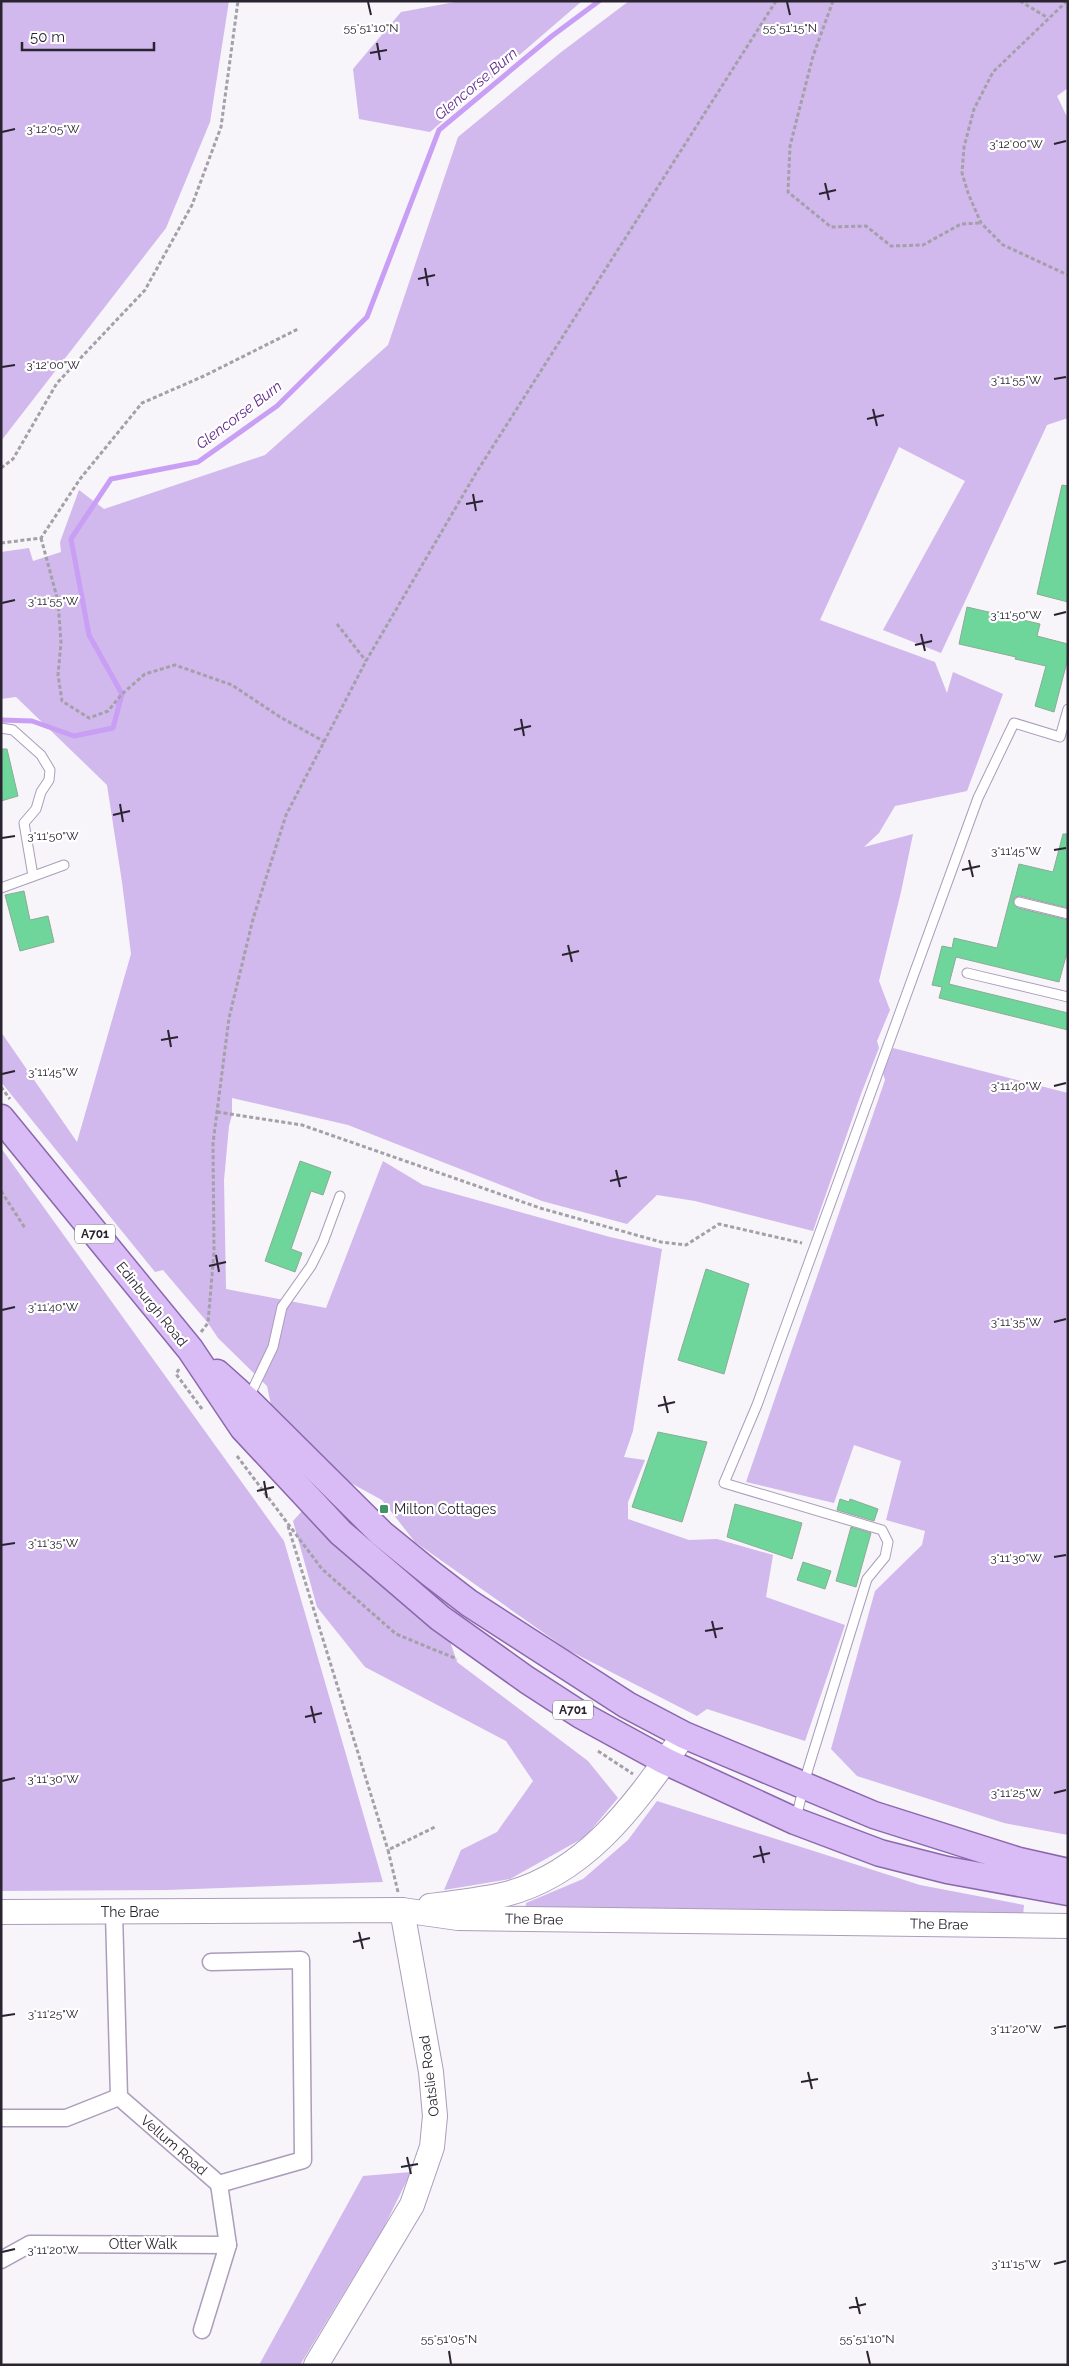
<svg xmlns="http://www.w3.org/2000/svg" width="1069" height="2366" viewBox="0 0 1069 2366" font-family="Raleway,sans-serif">
	<rect width="100%" height="100%" fill="#f7f4fa"/>
	<g fill="#d1b8ed">
		<polygon points="1,1 229,1 210,122 166,228 1,441"/>
		<polygon points="460,1 582,1 430,132 359,119 353,69 401,12"/>
		<polygon points="629,1 1068,1 1068,88 1057,96 1068,119 1068,418 1047,425 941,653 883,630 965,481 899,447 820,620 935,662 947,693 953,672 1003,694 967,791 895,806 879,833 864,847 913,834 901,892 879,981 890,1010 877,1041 879,1048 861,1094 813,1231 695,1201 657,1195 627,1224 542,1201 348,1125 232,1098 232,1115 229,1126 224,1180 226,1289 326,1308 383,1161 423,1185 610,1237 662,1249 633,1431 624,1457 645,1460 628,1502 628,1519 689,1540 717,1539 773,1555 766,1597 845,1625 805,1741 707,1709 697,1716 568,1650 415,1542 382,1500 336,1475 273,1414 267,1386 218,1338 208,1323 163,1270 155,1272 1,1082 1,1032 77,1142 131,954 122,882 107,785 16,697 1,699 1,552 29,548 33,561 61,552 60,542 79,490 104,509 265,455 388,345 458,137 560,53"/>
		<polygon points="893,1048 1068,1093 1068,1835 1004,1823 857,1776 831,1749 875,1591 922,1545 925,1531 886,1520 901,1461 854,1445 834,1503 746,1482 885,1080 883,1073"/>
		<polygon points="1,1148 284,1541 383,1882 166,1890 1,1891"/>
		<polygon points="302,1511 449,1638 457,1662 588,1761 618,1798 585,1837 510,1879 444,1890 461,1850 497,1832 533,1781 506,1741 365,1667 317,1607 293,1521"/>
		<polygon points="657,1801 920,1885 1024,1905 1023,1916 525,1912 526,1903 583,1879 628,1840"/>
		<polygon points="411,2172 384,2227 300,2365 259,2365 363,2176"/>
	</g>
	<g fill="none" stroke-linecap="round" stroke-linejoin="round">
		<polyline stroke="#c99ef5" stroke-width="5" points="1,720 32,721 74,736 113,728 122,694 89,635 71,539 111,479 198,462 277,406 367,317 439,130 552,36 599,1"/>
	</g>
	<g fill="#6ed59b" stroke="#8cab97">
		<polygon points="1062,485 1068,486 1068,602 1037,594"/>
		<polygon points="967,607 1040,624 1037,636 1068,644 1068,658 1054,712 1035,706 1046,666 1015,659 1016,657 959,644"/>
		<polygon points="1,749 7,749 18,796 1,801"/>
		<polygon points="1063,834 1068,834 1068,908 1020,896 1015,897 1013,901 1018,908 1068,920 1068,956 1066,956 1059,982 956,957 949,984 1068,1013 1068,1030 939,998 942,987 932,985 942,946 952,948 954,938 997,948 1019,864 1053,872"/>
		<polygon points="24,891 30,920 48,916 54,942 20,951 5,895"/>
		<polygon points="300,1161 331,1172 323,1195 311,1191 291,1249 302,1253 295,1272 265,1261"/>
		<polygon points="706,1269 749,1284 724,1374 678,1360"/>
		<polygon points="658,1432 707,1442 682,1522 632,1507"/>
		<polygon points="840,1499 849,1502 850,1499 878,1509 874,1521 837,1510"/>
		<polygon points="735,1504 802,1523 792,1559 727,1537"/>
		<polygon points="851,1527 871,1533 856,1587 836,1581"/>
		<polygon points="803,1562 831,1571 825,1589 797,1580"/>
	</g>
	<g fill="none" stroke-linecap="round" stroke-linejoin="round">
		<defs>
			<g id="lane">
				<polyline points="1,728 13,730 41,755 50,770 49,780 41,792 36,809 24,823 33,876"/>
				<polyline points="1,888 64,865"/>
				<polyline points="1019,902 1068,914"/>
				<polyline points="967,973 1068,997"/>
				<polyline points="249,1397 273,1347 282,1307 311,1266 323,1242 340,1196"/>
				<polyline points="796,1818 808,1769 867,1579 885,1557 888,1542 882,1530 724,1483 757,1405 978,798 1014,723 1060,737 1068,709"/>
			</g>
			<g id="street">
				<polyline points="114,1913 119,2097 219,2184 303,2160 301,1960 211,1962"/>
				<polyline points="1,2118 66,2118 119,2097"/>
				<polyline points="1,2260 30,2244 228,2245"/>
				<polyline points="202,2330 228,2245 219,2184"/>
			</g>
			<g id="secondary">
				<path d="M430,1906C454,1903 479,1900 502,1895C587,1875 636,1802 684,1735"/>
				<polyline points="1,1912 402,1910 458,1918 1068,1926"/>
				<polyline points="316,2365 412,2205 432,2147 435,2116 431,2072 402,1910"/>
			</g>
			<g id="primary">
				<polyline points="1,1118 190,1349 243,1428 341,1533 440,1618 527,1680 581,1715 665,1761 795,1821 880,1853 947,1870 1068,1892"/>
				<polyline points="217,1373 247,1400 382,1534 430,1573 469,1603 627,1705 684,1735 874,1815 1019,1861 1068,1872"/>
			</g>
		</defs>
		<use href="#lane" stroke="#ab9dbb" stroke-width="11"/>
		<use href="#street" stroke="#ab9dbb" stroke-width="19"/>
		<use href="#secondary" stroke="#ab9dbb" stroke-width="26"/>
		<use href="#primary" stroke="#8b68ad" stroke-width="29"/>
		<g stroke="#a4a0a8" stroke-width="3" stroke-dasharray="4 2.5" stroke-linecap="butt">
			<polyline points="833,1 813,56 790,146 788,192 831,227 866,226 891,246 923,245 961,224 981,223"/>
			<polyline points="1020,1 1048,18"/>
			<polyline points="1067,1 993,72 974,109 964,147 962,173 968,193 981,223 1003,245 1068,275"/>
			<polyline points="1,468 13,459 57,383 145,290 192,205 221,127 238,1"/>
			<polyline points="41,538 58,601 61,643 58,675 62,701 89,718 108,711 122,694 145,674 175,665 232,685 280,717 325,742"/>
			<polyline points="1,543 41,538 80,479 142,403 204,376 298,329"/>
			<polyline points="337,624 366,661"/>
			<polyline points="1,1087 10,1099"/>
			<polyline points="217,1112 302,1125 540,1208 661,1242 686,1245 719,1224 802,1243"/>
			<polyline points="1,1191 25,1228"/>
			<polyline points="201,1332 208,1323 214,1252 213,1143 229,1018 253,919 286,815 366,661 476,473 776,1"/>
			<polyline points="179,1369 176,1374 202,1409"/>
			<polyline points="237,1456 322,1569 396,1634 457,1659"/>
			<polyline points="288,1526 388,1850"/>
			<polyline points="598,1751 633,1774"/>
			<polyline points="398,1892 388,1850 435,1827"/>
		</g>
		<use href="#lane" stroke="#fff" stroke-width="9"/>
		<use href="#street" stroke="#fff" stroke-width="16"/>
		<use href="#secondary" stroke="#fff" stroke-width="24"/>
		<use href="#primary" stroke="#d9bbf6" stroke-width="26"/>
	</g>
	<path fill="none" stroke="#2a2430" stroke-width="2" d="M368,2L371,15M787,2L790,15M377,43L380,60M370,53L387,50M2,132L15,129M1054,144L1066,141M825,183L829,200M819,194L836,190M425,268L428,286M418,279L435,275M2,367L15,365M1054,379L1066,377M873,409L877,426M867,419L884,415M473,494L476,511M466,504L483,501M2,603L15,600M1054,615L1066,612M921,634L925,651M915,645L932,641M521,719L524,736M514,730L531,726M120,804L123,822M113,815L130,811M2,838L15,836M1054,850L1066,848M969,860L973,877M962,870L980,866M568,945L572,962M562,955L579,951M168,1030L171,1047M161,1040L178,1037M2,1074L15,1071M1054,1086L1066,1083M616,1170L620,1187M610,1181L627,1177M216,1255L219,1272M209,1266L226,1262M2,1310L15,1307M1054,1322L1066,1319M664,1396L668,1413M658,1406L675,1402M264,1481L267,1498M257,1491L274,1487M2,1545L15,1543M1054,1557L1066,1555M712,1621L716,1638M705,1631L723,1628M311,1706L315,1723M305,1717L322,1713M2,1781L15,1778M1054,1793L1066,1790M760,1846L764,1863M753,1857L770,1853M359,1932L363,1949M353,1942L370,1938M2,2016L15,2014M1054,2028L1066,2026M808,2072L812,2089M801,2082L818,2079M407,2157L411,2174M401,2167L418,2164M2,2252L15,2249M1054,2264L1066,2261M856,2297L860,2314M849,2308L866,2304M449,2351L451,2364M867,2351L870,2364"/>
	<rect fill="#409365" stroke="#fff" stroke-width="2" x="379" y="1504" width="10" height="10" rx="2.5"/>
	<g text-anchor="middle" stroke-width="4.5" stroke-linejoin="round" paint-order="stroke">
		<g fill="#fff" stroke="#6a666e" stroke-width="1">
			<rect x="75" y="1224.5" width="40" height="19" rx="4"/>
			<rect x="553" y="1700.5" width="40" height="19" rx="4"/>
		</g>
		<g font-size="12" font-weight="bold" fill="#2a2430">
			<text x="95" y="1238">A701</text>
			<text x="573" y="1714">A701</text>
		</g>
		<g font-size="14" fill="#2a2430" stroke="#fff">
			<text transform="translate(152 1304) rotate(51)" y="5">Edinburgh Road</text>
			<text x="130" y="1917">The Brae</text>
			<text transform="translate(534 1919) rotate(1)" y="5">The Brae</text>
			<text transform="translate(939 1924) rotate(1)" y="5">The Brae</text>
			<text transform="translate(429 2076) rotate(-97)" y="5">Oatslie Road</text>
			<text transform="translate(174 2145) rotate(41)" y="5">Vellum Road</text>
			<text x="143" y="2249">Otter Walk</text>
		</g>
		<g font-size="14" fill="#2a2430" stroke="#fff" text-anchor="start">
			<text x="394" y="1514">Milton Cottages</text>
		</g>
		<g font-size="15" font-style="italic" fill="#62298d" stroke="#fff">
			<text transform="translate(476 84) rotate(-40)" y="5">Glencorse Burn</text>
			<text transform="translate(239 415) rotate(-37)" y="5">Glencorse Burn</text>
		</g>
	</g>
	<g font-size="12" text-anchor="middle" fill="#2a2430" stroke="#fff" stroke-width="4.5" stroke-linejoin="round" paint-order="stroke">
		<text x="371" y="32">55°51'10"N</text>
		<text x="790" y="32">55°51'15"N</text>
		<text x="53" y="133">3°12'05"W</text>
		<text x="1016" y="148">3°12'00"W</text>
		<text x="53" y="369">3°12'00"W</text>
		<text x="1016" y="384">3°11'55"W</text>
		<text x="53" y="605">3°11'55"W</text>
		<text x="1016" y="619">3°11'50"W</text>
		<text x="53" y="840">3°11'50"W</text>
		<text x="1016" y="855">3°11'45"W</text>
		<text x="53" y="1076">3°11'45"W</text>
		<text x="1016" y="1090">3°11'40"W</text>
		<text x="53" y="1311">3°11'40"W</text>
		<text x="1016" y="1326">3°11'35"W</text>
		<text x="53" y="1547">3°11'35"W</text>
		<text x="1016" y="1562">3°11'30"W</text>
		<text x="53" y="1783">3°11'30"W</text>
		<text x="1016" y="1797">3°11'25"W</text>
		<text x="53" y="2018">3°11'25"W</text>
		<text x="1016" y="2033">3°11'20"W</text>
		<text x="53" y="2254">3°11'20"W</text>
		<text x="1016" y="2268">3°11'15"W</text>
		<text x="449" y="2343">55°51'05"N</text>
		<text x="867" y="2343">55°51'10"N</text>
	</g>
	<rect width="1069" height="2366" fill="none" stroke="#2a2430" stroke-width="5"/>
	<path d="M22 42v8h132v-8" fill="none" stroke="#2a2430" stroke-width="2.5"/>
	<text x="30" y="42" font-size="15" fill="#2a2430" stroke="#ffffff" stroke-width="4" paint-order="stroke">50 m</text>
</svg>
